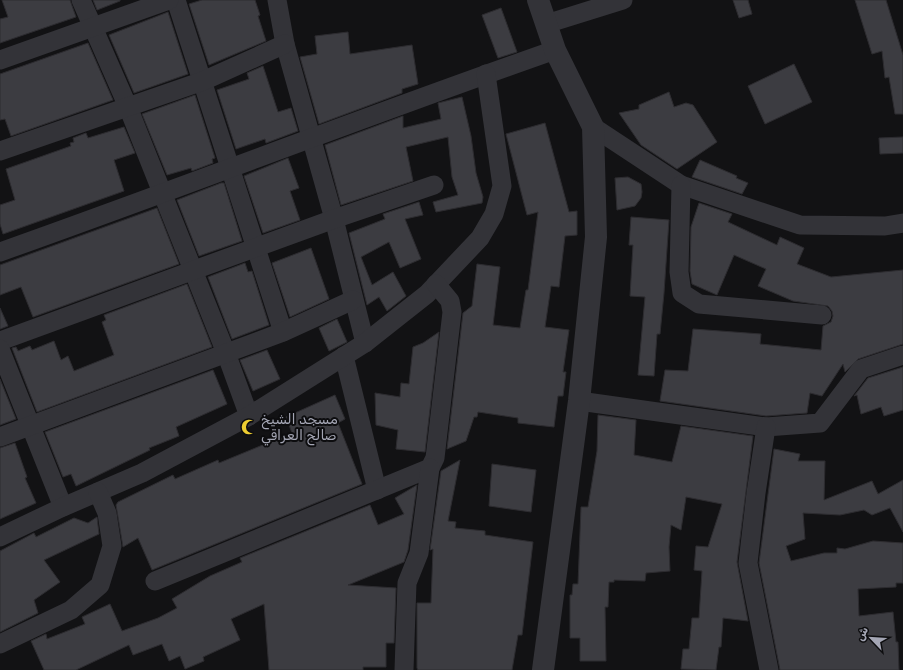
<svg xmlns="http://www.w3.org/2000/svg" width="903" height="670" viewBox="0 0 903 670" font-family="Rubik,Cairo,sans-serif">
	<rect width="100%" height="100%" fill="#121214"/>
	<g fill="#3c3c41" stroke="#2d2c30">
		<polygon points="2,0 70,0 76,17 0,43 0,19 8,17"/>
		<polygon points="93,0 120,0 120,1 97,10"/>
		<polygon points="202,0 255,0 260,15 258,16 266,41 209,65 189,4"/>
		<polygon points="733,0 748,0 752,14 739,18"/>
		<polygon points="855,0 886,0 903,55 903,114 895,114 889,77 885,78 882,51 872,54"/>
		<polygon points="501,8 517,52 498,58 482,15"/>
		<polygon points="168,12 188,74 134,93 109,35"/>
		<polygon points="348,32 350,54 412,45 418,84 402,89 402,93 319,124 300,57 317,54 315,36"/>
		<polygon points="88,43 113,100 11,136 5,119 0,120 0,74"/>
		<polygon points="794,64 812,102 765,124 748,86"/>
		<polygon points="263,66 278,112 291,108 298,131 266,143 265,139 236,149 217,90 249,79 247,73"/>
		<polygon points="669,92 674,107 686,103 693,105 717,142 677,169 641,145 619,113 639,109 639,105"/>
		<polygon points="195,95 215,158 212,159 213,163 192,171 191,168 167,175 142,114"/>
		<polygon points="462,97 471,136 476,173 483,197 482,203 436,212 433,202 458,195 452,177 448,137 406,147 413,181 341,205 325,145 403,116 403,128 441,119 438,103"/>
		<polygon points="545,123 569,212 577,211 577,235 565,236 559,287 551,286 545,327 569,330 563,372 566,372 563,396 558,396 554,427 518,423 518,418 478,412 477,417 474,417 466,441 447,449 463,313 472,306 477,264 500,267 493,325 520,328 526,290 528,290 538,212 527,215 506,134"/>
		<polygon points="124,127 135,153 114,160 124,191 3,234 0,224 0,205 15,200 6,169 71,146 70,143 74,142 73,138 86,133 88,138"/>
		<polygon points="903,137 903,153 880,154 879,138"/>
		<polygon points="288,158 299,188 290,191 300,220 263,233 244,176"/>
		<polygon points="700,160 737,176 736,178 748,183 742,194 692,177"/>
		<polygon points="628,177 641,184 642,192 641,198 635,206 617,210 615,178"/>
		<polygon points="221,183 224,183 242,241 199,256 177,200"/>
		<polygon points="419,202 423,215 405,219 421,259 400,268 389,242 361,257 372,285 393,272 406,296 387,311 379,297 367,305 349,233 385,219 383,214"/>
		<polygon points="699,203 732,214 728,222 777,245 780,237 804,248 797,264 831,277 903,270 903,344 858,359 845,372 843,364 822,396 810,393 807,413 766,416 660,401 665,370 688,371 693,329 761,334 760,344 821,350 823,326 831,322 833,316 832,311 828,306 793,301 758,286 766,269 734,255 717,295 692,284 690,271 691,227"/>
		<polygon points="157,208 179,264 33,317 21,287 0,295 0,265"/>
		<polygon points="631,217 669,220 664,293 660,334 657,334 654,376 638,375 645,297 630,296 633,245 629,245"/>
		<polygon points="311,248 329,299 290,317 272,263"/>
		<polygon points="245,263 248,272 252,271 269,325 232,339 208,277"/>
		<polygon points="187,284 212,347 37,412 12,348 16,347 18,351 30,346 32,350 54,341 61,360 68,356 74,371 114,355 102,322 106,320 104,315"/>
		<polygon points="0,308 8,326 0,329"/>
		<polygon points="337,319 347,342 329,351 319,328"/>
		<polygon points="439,332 425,452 396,449 398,430 376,425 375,393 400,397 401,383 409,384 413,347 423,343"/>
		<polygon points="267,350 280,379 253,391 240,360"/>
		<polygon points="903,367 903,410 884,416 881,407 861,414 857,395 854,396 868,378"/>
		<polygon points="213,370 227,404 176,427 179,436 149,448 150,450 76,486 71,474 63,477 45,432"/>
		<polygon points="0,379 16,419 0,425"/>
		<polygon points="335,395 345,419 338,423 362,484 152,570 138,538 123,547 116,505 118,502 173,475 175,479 218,460 219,463 292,433 286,417"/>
		<polygon points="598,415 636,420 634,455 672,462 681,426 753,436 737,562 748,621 723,618 721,647 719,647 716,670 681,669 683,649 689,649 692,618 699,618 702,571 694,570 696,546 708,547 722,504 686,497 681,530 671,525 669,547 670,571 646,573 645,581 614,580 614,582 609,582 608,607 605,607 606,661 580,661 580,638 570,638 570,595 572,595 573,584 578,584 581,507 588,507 597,451"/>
		<polygon points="15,443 27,477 25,478 36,503 0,519 0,448"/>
		<polygon points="774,449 800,454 798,461 825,461 824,500 872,481 878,494 903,480 903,532 890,508 872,515 864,510 840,515 803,513 805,539 786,546 791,561 824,553 837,553 837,548 845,549 873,541 903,543 903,583 896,583 896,587 858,589 859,616 893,612 896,642 898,642 899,670 780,670 759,563"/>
		<polygon points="460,460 448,521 456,522 455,528 485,531 485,535 533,542 522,635 518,635 512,670 418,670 417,668 417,603 431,603 433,549 430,550 441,471"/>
		<polygon points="492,464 536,470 531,512 489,506"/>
		<polygon points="417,485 408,550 404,562 348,585 396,588 394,643 386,643 386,667 363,667 363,670 269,670 264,604 231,619 240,640 203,657 204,661 185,669 180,656 169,661 162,644 133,655 129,645 76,670 44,670 31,641 46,634 47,639 85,624 82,617 110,604 122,631 158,618 177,608 172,599 210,576 242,562 240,558 370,505 378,525 404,514 395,498"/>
		<polygon points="97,517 99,534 44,560 60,582 34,600 38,613 0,632 0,551 34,533 36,537 74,518 88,523"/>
	</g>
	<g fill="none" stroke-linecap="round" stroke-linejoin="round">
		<g stroke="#333338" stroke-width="19">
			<polyline points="81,0 128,107 226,353 249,416"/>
			<polyline points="176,0 283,332"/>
			<polyline points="277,0 285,44 334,219 365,343"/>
			<polyline points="546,24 623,0"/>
			<polyline points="0,60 169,0"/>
			<polyline points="593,127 681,185 800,225 885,226 903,223"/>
			<polyline points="0,151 203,81 285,44"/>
			<polyline points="681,185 679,272 682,293 699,304 822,315"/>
			<path d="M0,252C186,186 369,115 555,50"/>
			<polyline points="0,341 334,219 434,185"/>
			<polyline points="0,349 63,507"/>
			<polyline points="344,356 377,490"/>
			<polyline points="579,401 766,427 820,423 861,369 903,355"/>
			<polyline points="766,427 756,493 748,563 769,670"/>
			<polyline points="0,437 283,332 353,300"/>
			<polyline points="0,537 63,507 142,473 249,416 365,343 427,294 480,238 494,214 502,186 486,74"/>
			<polyline points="155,581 430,468 435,458 452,312 450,301 436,284"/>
			<polyline points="0,644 71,610 100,585 112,546 107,513 98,492"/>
			<polyline points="404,670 407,583 419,553 430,468"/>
		</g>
		<polyline stroke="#333338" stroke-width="22" points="538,0 555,50 593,127 596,237 579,401 543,670"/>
	</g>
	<defs>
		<symbol id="mosque-bare" viewBox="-9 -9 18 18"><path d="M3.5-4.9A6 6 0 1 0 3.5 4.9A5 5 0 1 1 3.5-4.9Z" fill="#edcd31" stroke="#0d0d0f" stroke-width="2.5" paint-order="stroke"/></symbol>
	</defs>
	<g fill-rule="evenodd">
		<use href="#mosque-bare" x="238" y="416" width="22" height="22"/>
	</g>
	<g text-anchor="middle" stroke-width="4" stroke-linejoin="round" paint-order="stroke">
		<g font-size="14" fill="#a4a6b4" stroke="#0d0d0f" text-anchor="start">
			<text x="261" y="424">مسجد الشيخ<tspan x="261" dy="16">صالح العراقي</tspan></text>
		</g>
	</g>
	<g transform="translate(871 638) rotate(295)" stroke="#0d0d0f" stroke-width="3" paint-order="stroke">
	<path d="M0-3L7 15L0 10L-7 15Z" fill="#a4a6b4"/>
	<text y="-6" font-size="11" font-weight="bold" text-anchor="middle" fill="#a4a6b4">ش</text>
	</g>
</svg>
